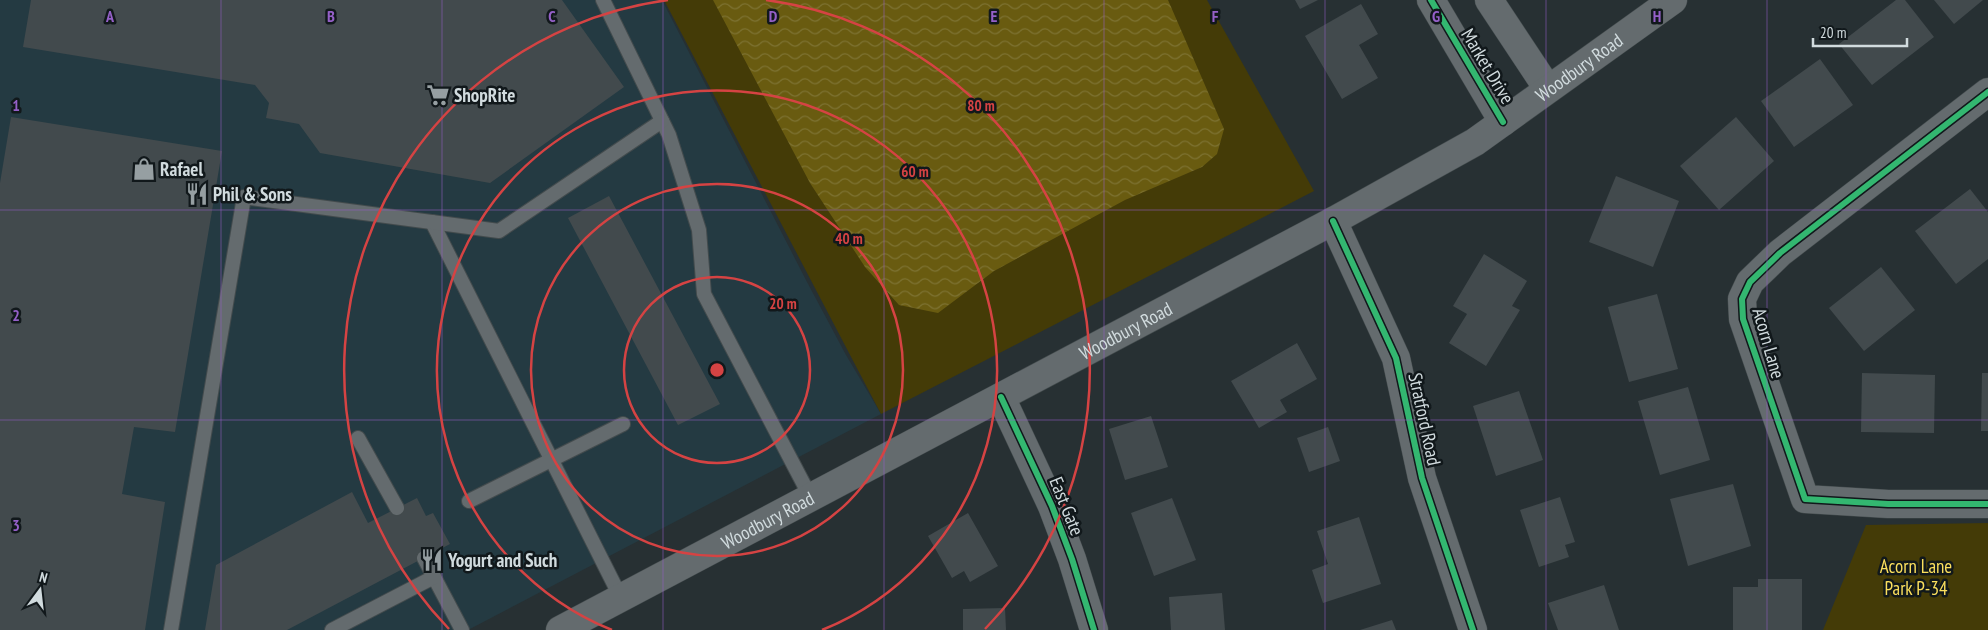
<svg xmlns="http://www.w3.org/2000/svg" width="1988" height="630" viewBox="0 0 1988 630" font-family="'PT Sans Narrow',sans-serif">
	<defs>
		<pattern id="water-waves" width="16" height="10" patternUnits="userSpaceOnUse" patternTransform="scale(1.25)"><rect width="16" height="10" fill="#695b10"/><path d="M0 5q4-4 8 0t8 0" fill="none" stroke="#7d7232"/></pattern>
	</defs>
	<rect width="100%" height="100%" fill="#273033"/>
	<polygon fill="#243a42" points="0,0 662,0 807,282 846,355 881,414 468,630 0,630"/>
	<g fill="#443b07">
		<polygon points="664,0 1207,0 1314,191 881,414"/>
		<polygon points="1988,523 1988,630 1823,630 1866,525"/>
	</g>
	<polygon fill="url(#water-waves)" points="713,0 1168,0 1224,129 1217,154 1202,167 1125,200 994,271 938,313 899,305 865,267 810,183"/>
	<g fill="#424a4d">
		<polygon points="31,0 562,0 624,87 490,183 320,153 299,124 266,118 269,103 255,85 23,47"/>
		<polygon points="1295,0 1318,0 1300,9"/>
		<polygon points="1896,0 1905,0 1934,37 1872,85 1839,44"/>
		<polygon points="1934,0 1983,0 1954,24"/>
		<polygon points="1361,4 1378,34 1359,45 1378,78 1342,99 1305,36"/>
		<polygon points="1820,59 1853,105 1794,147 1761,101"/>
		<polygon points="11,117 222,151 175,432 134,427 122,494 165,502 145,630 0,630 0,183"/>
		<polygon points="1736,117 1774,161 1719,210 1680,166"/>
		<polygon points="1616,176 1679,201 1653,267 1589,242"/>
		<polygon points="1970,189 1988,212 1988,259 1956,284 1915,231"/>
		<polygon points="609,196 720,404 678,425 568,218"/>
		<polygon points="1484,254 1527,281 1512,306 1520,310 1486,366 1449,343 1467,314 1453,306"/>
		<polygon points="1881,267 1915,310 1864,351 1829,308"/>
		<polygon points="1657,294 1678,369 1629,382 1608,307"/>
		<polygon points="1297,343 1317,379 1280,400 1287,412 1259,428 1231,381"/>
		<polygon points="1862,373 1935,375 1934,433 1861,432"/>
		<polygon points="1982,373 1988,373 1988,431 1981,431"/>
		<polygon points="1688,387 1710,460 1660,475 1638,401"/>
		<polygon points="1519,391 1543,460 1496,476 1473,406"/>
		<polygon points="1151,416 1168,467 1125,480 1109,429"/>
		<polygon points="1328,427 1340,461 1309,472 1297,438"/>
		<polygon points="1733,484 1751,546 1688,566 1670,499"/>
		<polygon points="352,492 368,523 417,498 426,516 433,513 450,544 287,630 205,630 216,565"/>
		<polygon points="1560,497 1575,542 1565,545 1569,557 1539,567 1520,510"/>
		<polygon points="1172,498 1196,560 1154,576 1131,513"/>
		<polygon points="968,513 998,566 970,582 964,571 952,578 928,536"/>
		<polygon points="1359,517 1381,584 1323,603 1312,570 1328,564 1317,531"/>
		<polygon points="1758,579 1802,579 1802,630 1733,630 1733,587 1758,587"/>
		<polygon points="1604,585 1619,630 1558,630 1548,603"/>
		<polygon points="1222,593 1225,630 1171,630 1169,597"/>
		<polygon points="1005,608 1006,630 963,630 963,609"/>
		<polygon points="1392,620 1396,630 1360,630"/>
	</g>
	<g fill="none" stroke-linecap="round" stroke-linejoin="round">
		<defs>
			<g id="service">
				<polyline points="603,0 669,135 699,230 704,294 811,498"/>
				<polyline points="432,222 621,598"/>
				<polyline points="358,438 397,508"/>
				<polyline points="469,501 623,424"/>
				<polyline points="424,558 462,630"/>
				<polyline points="171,630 244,197 499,231 662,121"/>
				<polyline points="332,630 434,577"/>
			</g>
			<g id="minor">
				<polyline points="1431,0 1503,122"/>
				<polyline points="1489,0 1548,89"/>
				<polyline points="1988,92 1780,253 1750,282 1742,299 1743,319 1805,499 1888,504 1988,504"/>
				<polyline points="1333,221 1396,358 1422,478 1473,630"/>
				<polyline points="1001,397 1052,506 1072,559 1094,630"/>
			</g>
			<g id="secondary">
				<path id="s1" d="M560,630L1333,221L1475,142L1673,0"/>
			</g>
		</defs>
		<use href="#service" stroke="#434b4d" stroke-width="16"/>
		<use href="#minor" stroke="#434b4d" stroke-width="29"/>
		<use href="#secondary" stroke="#434b4d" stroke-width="29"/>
		<use href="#service" stroke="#646b6e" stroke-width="14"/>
		<use href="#minor" stroke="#646b6e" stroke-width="28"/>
		<use href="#secondary" stroke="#646b6e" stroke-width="28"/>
		<defs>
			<g id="cycleway">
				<polyline points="1431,0 1503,122"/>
				<polyline points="1988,92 1780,253 1750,282 1742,299 1743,319 1805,499 1888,504 1988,504"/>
				<polyline points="1333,221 1396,358 1422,478 1473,630"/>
				<polyline points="1001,397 1052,506 1072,559 1094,630"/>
			</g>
		</defs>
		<use href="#cycleway" stroke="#11181b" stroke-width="9"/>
		<use href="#cycleway" stroke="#33b770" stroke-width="6"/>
	</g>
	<path fill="none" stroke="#9560c8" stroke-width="1" stroke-opacity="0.55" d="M221,0V630M442,0V630M663,0V630M884,0V630M1104,0V630M1325,0V630M1546,0V630M1767,0V630M0,210H1988M0,420H1988"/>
	<g fill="none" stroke="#d54343" stroke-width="2.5">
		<circle cx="717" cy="370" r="93"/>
		<circle cx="717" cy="370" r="186"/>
		<path d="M612 630A280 280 0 1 1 822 630"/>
		<path d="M449 629A373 373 0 0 1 668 0M766 0A373 373 0 0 1 985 629"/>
	</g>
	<defs>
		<symbol id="supermarket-bare" viewBox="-9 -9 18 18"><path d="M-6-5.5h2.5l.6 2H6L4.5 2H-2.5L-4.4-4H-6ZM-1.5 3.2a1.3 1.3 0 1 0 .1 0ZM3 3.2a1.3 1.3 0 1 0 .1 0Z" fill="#969fa2" stroke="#11181b" stroke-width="2.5" paint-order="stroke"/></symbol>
		<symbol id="shop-bare" viewBox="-9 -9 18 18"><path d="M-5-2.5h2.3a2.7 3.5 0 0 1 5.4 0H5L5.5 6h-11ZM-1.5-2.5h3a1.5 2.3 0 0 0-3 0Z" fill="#969fa2" stroke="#11181b" stroke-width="2.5" paint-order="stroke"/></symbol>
		<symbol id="restaurant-bare" viewBox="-9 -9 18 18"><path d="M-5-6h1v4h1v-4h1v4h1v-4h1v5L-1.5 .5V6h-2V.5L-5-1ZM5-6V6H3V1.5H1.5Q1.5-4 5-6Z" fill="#969fa2" stroke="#11181b" stroke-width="2.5" paint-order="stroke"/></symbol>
	</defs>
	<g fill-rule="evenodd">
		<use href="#supermarket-bare" x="422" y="79" width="32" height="32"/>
		<use href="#shop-bare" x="128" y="153" width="32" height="32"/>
		<use href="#restaurant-bare" x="181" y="178" width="32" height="32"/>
		<use href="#restaurant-bare" x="416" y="544" width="32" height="32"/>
	</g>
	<g text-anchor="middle" stroke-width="5" stroke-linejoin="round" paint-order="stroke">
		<g font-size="19" fill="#d1dbde" stroke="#11181b">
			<text transform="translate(1488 66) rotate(59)" y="7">Market Drive</text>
			<text dy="7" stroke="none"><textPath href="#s1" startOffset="1165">Woodbury Road</textPath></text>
			<text dy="7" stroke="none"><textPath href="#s1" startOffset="640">Woodbury Road</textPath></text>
			<text transform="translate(1769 343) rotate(74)" y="7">Acorn Lane</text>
			<text transform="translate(1425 419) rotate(78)" y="7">Stratford Road</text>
			<text transform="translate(1067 506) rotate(68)" y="7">East Gate</text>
			<text dy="7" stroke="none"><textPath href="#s1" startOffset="235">Woodbury Road</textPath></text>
		</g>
		<g font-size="19" font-weight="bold" fill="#d1dbde" stroke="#11181b" text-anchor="start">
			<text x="454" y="102">ShopRite</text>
			<text x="160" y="176">Rafael</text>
			<text x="213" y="201">Phil &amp; Sons</text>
			<text x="448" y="567">Yogurt and Such</text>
		</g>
		<g font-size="19" fill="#fbdf5d" stroke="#11181b">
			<text x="1916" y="573">Acorn Lane<tspan x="1916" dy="22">Park P-34</tspan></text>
		</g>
	</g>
	<g font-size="16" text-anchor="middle" font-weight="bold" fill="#9560c8" stroke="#11181b" stroke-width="5" stroke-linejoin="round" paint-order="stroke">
		<text x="110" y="22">A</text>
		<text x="331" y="22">B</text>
		<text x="552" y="22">C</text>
		<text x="773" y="22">D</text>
		<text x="994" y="22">E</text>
		<text x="1215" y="22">F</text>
		<text x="1436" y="22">G</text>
		<text x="1657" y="22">H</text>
		<text x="16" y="111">1</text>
		<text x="16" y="321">2</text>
		<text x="16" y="531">3</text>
	</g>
	<circle cx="717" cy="370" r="8" fill="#d54343" stroke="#11181b" stroke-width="2.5"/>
	<g font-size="15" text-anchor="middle" font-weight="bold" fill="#d54343" stroke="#11181b" stroke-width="5" stroke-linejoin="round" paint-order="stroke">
		<text x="981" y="111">80 m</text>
		<text x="915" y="177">60 m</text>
		<text x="849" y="244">40 m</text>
		<text x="783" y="309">20 m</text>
	</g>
	<g transform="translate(40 590) rotate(15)" stroke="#11181b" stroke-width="4" paint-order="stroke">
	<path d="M0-4L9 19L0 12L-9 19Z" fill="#d1dbde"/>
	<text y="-8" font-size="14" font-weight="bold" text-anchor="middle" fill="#d1dbde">N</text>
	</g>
	<path d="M1813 38v8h94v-8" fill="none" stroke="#d1dbde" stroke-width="2.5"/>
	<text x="1820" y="38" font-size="15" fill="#d1dbde" stroke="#11181b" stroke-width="4" paint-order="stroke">20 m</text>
</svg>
